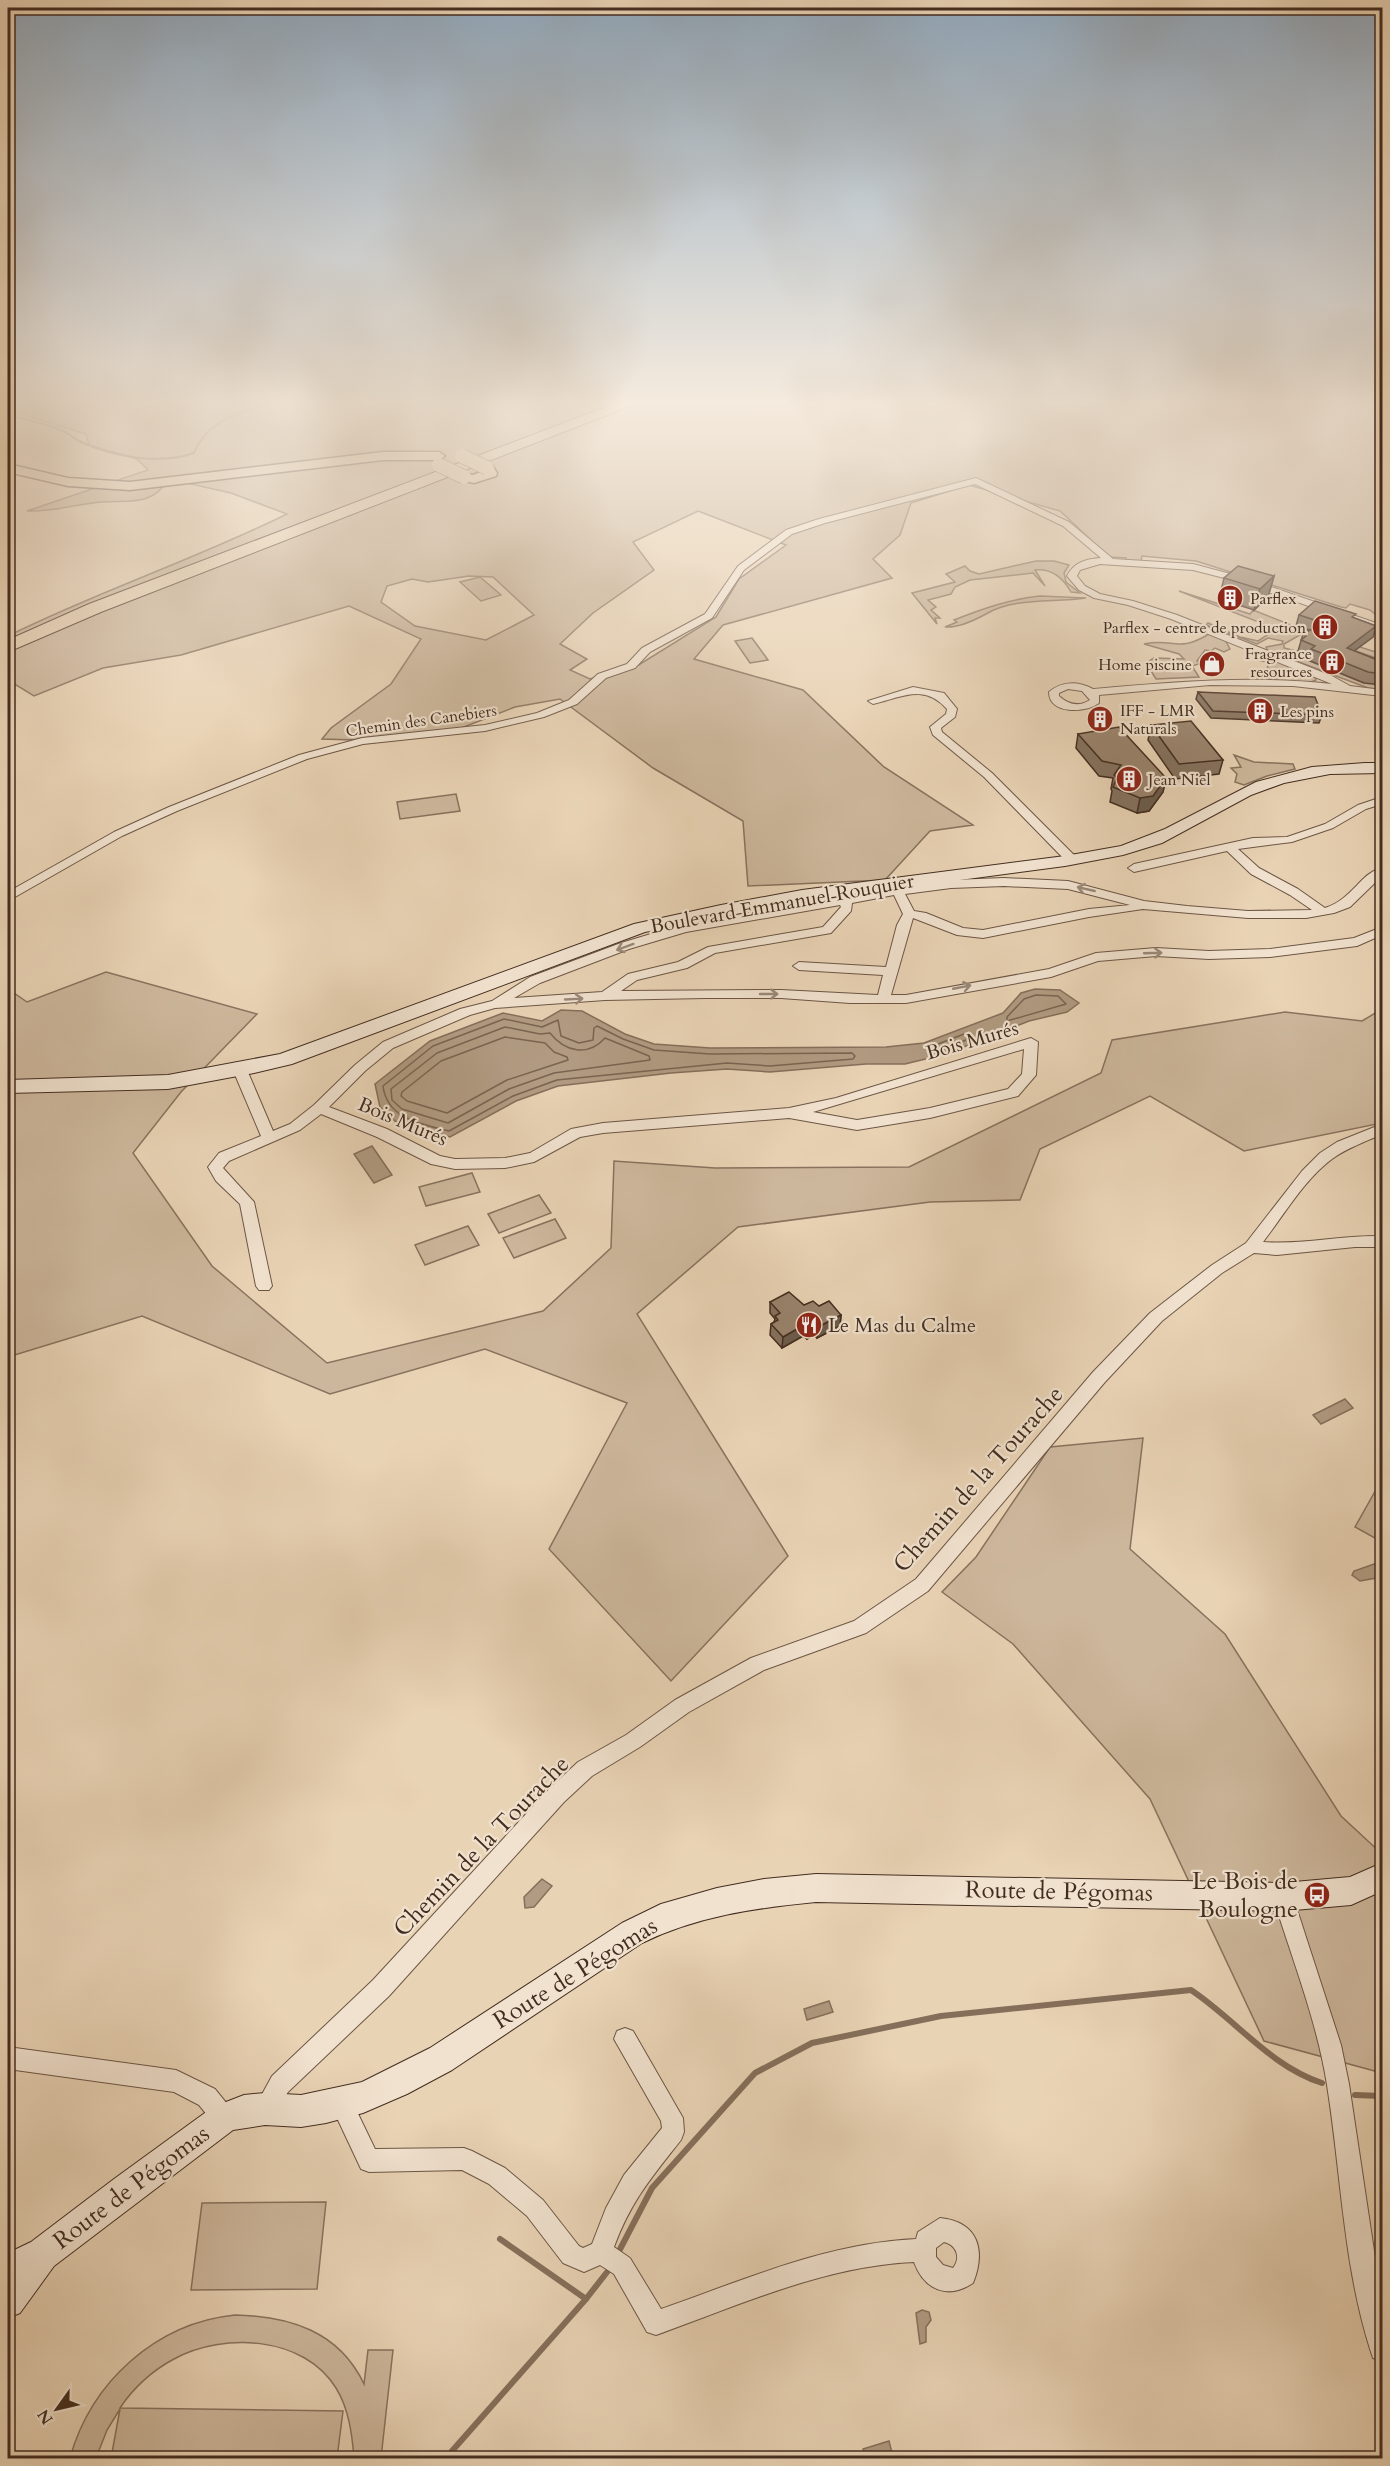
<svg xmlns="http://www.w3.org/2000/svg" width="1390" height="2466" viewBox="0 0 1390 2466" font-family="Cardo,serif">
	<rect width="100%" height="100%" fill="#e9d3b5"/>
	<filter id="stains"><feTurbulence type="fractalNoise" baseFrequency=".00333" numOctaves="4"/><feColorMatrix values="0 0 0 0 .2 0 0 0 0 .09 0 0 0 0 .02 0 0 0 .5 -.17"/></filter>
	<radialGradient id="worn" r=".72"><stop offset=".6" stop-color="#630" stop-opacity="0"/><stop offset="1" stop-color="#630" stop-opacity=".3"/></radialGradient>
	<g fill="#cdb79c" stroke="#88725e" stroke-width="1.5" fill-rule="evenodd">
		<path d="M1382,399V620L1370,610L1350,604L1346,608L1341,607L1196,561L1142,556L1141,561H1125L1126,558L1111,557L1104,552L1060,511L969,485L911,503L900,535L873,559L892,578L723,625L694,659L803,690L884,767L973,825L930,831L885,880L748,886L743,821L653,768L560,699L515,707L451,732L389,741L322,739L331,728L391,684L421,639L349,606L181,655L103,668L34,696L8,680V636C99,591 196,559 287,514L231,493L169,479C151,507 130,500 102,502C76,504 54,512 27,511L148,470L137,459L89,445L86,434L8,410V400ZM698,511L786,545L739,579L716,617L637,666H631L590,679L570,670L587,659L560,644L593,613L654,570L633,542ZM469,576L493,577L534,615L486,640L415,626L381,602L387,586L412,579L428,582Z"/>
		<path d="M1036,561H1054L1069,565L1064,573L1066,582L1080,593L1071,592C1063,578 1051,568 1035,570L1045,586L1033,573L970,580L955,587L951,594L928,600L936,607L931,610L940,618H935L937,624L912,593L955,582L946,574L965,566L970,571L979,574Z"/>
		<polygon points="480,577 501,595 481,601 460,582"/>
		<polygon points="1179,591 1250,614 1253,610 1291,625 1382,654 1382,660 1296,630 1300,635 1284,644 1284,648 1301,652 1300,657 1307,660 1364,683 1382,685 1382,690 1368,688 1267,650 1266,647 1282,644 1283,641 1268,638 1257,644 1206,625 1208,623 1240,637 1258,641 1275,630 1274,628"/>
		<path d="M1040,596L1086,598C1053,603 1015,597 986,614C975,620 958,628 945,627L957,622L954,620C982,609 1010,599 1040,596Z"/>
		<path d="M1209,634L1225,640L1230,649L1224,652L1215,648L1211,651L1205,650L1197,661L1202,663L1192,666L1199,677L1156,679L1149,668L1153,667L1149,661L1154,658L1184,659L1179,654L1144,644C1174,638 1178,653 1209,634Z"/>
		<polygon points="752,638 768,660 750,663 735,641"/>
		<polygon points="1269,657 1315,675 1316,680 1309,683 1257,679 1253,673 1267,675 1268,662 1262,661"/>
		<polygon points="1234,755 1254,762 1293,764 1295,769 1267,776 1244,785 1235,782 1237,774 1231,768 1241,767"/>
		<polygon points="456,794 460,811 400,819 397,802"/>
		<polygon points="106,972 257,1014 181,1092 133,1153 212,1266 327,1363 543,1311 611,1248 614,1161 715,1168 909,1167 1101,1073 1112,1040 1285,1012 1362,1021 1382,1009 1382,1123 1244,1151 1150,1096 1040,1149 1020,1200 930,1202 738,1227 637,1314 788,1556 671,1681 549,1549 627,1403 485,1349 330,1394 142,1316 8,1357 8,989 27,1002"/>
		<polygon points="472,1173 480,1192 426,1206 419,1187"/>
		<polygon points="539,1195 551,1213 499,1233 488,1214"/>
		<polygon points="555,1219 566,1238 514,1258 503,1238"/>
		<polygon points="468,1226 479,1245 425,1265 415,1245"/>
		<polygon points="1143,1438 1130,1549 1225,1634 1341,1816 1382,1854 1382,2073 1264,2041 1150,1799 1013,1644 942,1592 976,1557 1050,1447"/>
		<polygon points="1382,1479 1382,1542 1355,1527"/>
		<polygon points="326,2202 317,2289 191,2290 202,2203"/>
		<path d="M235,2315C289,2316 339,2331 364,2384L368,2350H393L381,2458H354C352,2434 349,2409 336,2388C304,2336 224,2332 174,2359C153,2370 133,2388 120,2408L343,2411L337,2458H111L120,2409L107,2430L96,2458H70C91,2382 156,2323 235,2315Z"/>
	</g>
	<g fill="#b19b82" stroke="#856f5b" stroke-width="1.5">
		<polygon points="1035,989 1060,990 1079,1003 1067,1012 1029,1021 946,1054 905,1064 866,1064 770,1072 727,1069 671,1073 558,1086 516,1101 450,1137 395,1121 380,1107 375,1084 430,1041 503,1013 542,1021 561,1010 582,1011 625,1034 654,1044 710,1048 886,1047 924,1043 1003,1013 1021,993"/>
		<polygon points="372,1146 392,1175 374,1183 354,1154"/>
		<polygon points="1345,1399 1353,1408 1321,1424 1313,1415"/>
		<polygon points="1374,1564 1382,1566 1382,1577 1360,1581 1352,1575 1354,1571"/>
		<polygon points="542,1879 552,1886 534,1907 525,1908 524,1897"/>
		<polygon points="829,2001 833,2012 807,2020 804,2009"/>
		<polygon points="922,2310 929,2312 931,2320 926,2327 926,2342 920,2344 916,2313"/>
		<polygon points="889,2441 893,2457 866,2458 863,2449"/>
	</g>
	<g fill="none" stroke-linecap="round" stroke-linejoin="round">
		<g stroke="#7a6451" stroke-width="1.5">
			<polygon points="1036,995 1058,996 1066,1004 1007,1021 1007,1017 1024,999"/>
			<path d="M504,1019L542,1027L558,1020L561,1036L579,1043L593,1040L594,1028L597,1026L623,1039L654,1050L710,1054L852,1053L855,1056L853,1059L770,1066L727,1063L557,1080L513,1096L449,1131C421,1124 387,1119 383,1086L433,1046Z"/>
			<path d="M505,1027L540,1034L550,1033C565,1052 588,1057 605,1038L649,1056L650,1060L554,1073L509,1089L448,1123L402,1109L392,1100L391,1089L437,1053Z"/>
			<polygon points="964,1034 968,1036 966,1040 944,1049 936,1048 938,1044"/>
			<polygon points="505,1037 545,1043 554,1052 567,1057 568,1060 507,1080 447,1113 407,1101 401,1096 402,1092 441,1061"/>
		</g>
		<g stroke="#856f5b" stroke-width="2">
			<polyline points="402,399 420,403 475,399"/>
			<path d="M8,415C26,420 44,423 61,430C69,433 74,439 81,442C114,457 160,465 194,453C209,415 255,407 291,399"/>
		</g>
		<g stroke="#856f5b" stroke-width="6">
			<polyline points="1355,2095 1382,2096"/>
			<polyline points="500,2239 586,2299 611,2267"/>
			<path d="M617,2255L652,2188L755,2073L812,2043L941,2016L1191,1990C1236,2020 1270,2066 1322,2083"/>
			<polyline points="452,2451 586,2299"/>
		</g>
		<defs>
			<g id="street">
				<path d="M976,478L1069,522L1113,559L1193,564L1242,577L1382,625V631L1378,630L1236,581L1193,570L1100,564L1080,570L1077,576L1085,586L1100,594L1133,601L1177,615L1332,676L1350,686L1382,690V696L1293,686L1210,685L1099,695V703C1086,713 1049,715 1049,692C1062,681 1078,681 1093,689C1173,682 1252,675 1332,684L1171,619L1128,605L1094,598L1079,590L1067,576C1074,562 1086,559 1101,558L1063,526L975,484L825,523L792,534L744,570L712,618L650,652L635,668L606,678L577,704L544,717L485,731L363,744L307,759L177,811L122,836L8,901V892L114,832L169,807L299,755L362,738L485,725L537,713L569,700L598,674L627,664L642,648L705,614L738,566L786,530L819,519ZM1068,689L1082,691L1090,700C1079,707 1069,705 1059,696V693Z"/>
				<path d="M913,687L944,693L957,709L955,717L941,728L942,732L992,773L1075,856V862H1067L984,777L933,735L930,727L946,714L947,709C924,683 902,697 873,704L868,701Z"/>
				<path d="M1382,797V804L1366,809L1333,828L1292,842L1238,849L1259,868L1298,889L1325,908C1353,899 1361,872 1382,868V876L1350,907L1334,913L1306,918H1248L1143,909L1089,917L983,938L957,935L913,918L891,995H906L1049,969L1096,953L1156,948L1209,951L1270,949L1354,938L1382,927V935L1357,946L1270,957L1209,959L1156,956L1098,961L1051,977L906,1003H850L781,998H705L605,1000L495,1008L470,1015L393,1048L365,1071L329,1107L387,1129L440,1156L455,1159L505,1158L530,1153L571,1129L603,1123L789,1108L836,1098L1031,1038L1038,1042L1036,1075L1018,1096L930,1118L857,1130L789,1118L603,1133L580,1137L534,1162L505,1168L455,1169L431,1164L377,1137L321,1114L300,1130L229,1161L223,1168L254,1202L272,1286L269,1290H259L256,1286L240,1204L216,1181L208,1167L219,1153L261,1136L233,1070L235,1067L240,1065L247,1070L273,1131L290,1124L314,1105L355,1065L383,1042L460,1009L492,1001L530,977L621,943L684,924L898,887L951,880L1004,878L1068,881L1144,901L1187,906L1248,911L1312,910L1290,895L1251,874L1227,851L1134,872L1128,868L1134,864L1253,838L1287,837L1325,824L1358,805ZM1004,886L1068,889L1130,905L1089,909L983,930L963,928L926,913L914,911L905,894L951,888ZM894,895L903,914L897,925L886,967L799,962L793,966L799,970L883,975L878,995L781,990L621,991L637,980L687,968L715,953L831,933L851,911L852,903ZM840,905L841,907L823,927L708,947L678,962L628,974L602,992L514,998L540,983L629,949L686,932ZM1024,1049L1022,1074L1008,1089L930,1108L857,1120L813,1112Z"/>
				<path d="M1382,1124V1134C1365,1142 1347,1148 1332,1159C1304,1180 1284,1215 1263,1242C1303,1245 1342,1235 1382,1236V1247H1355L1277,1255L1254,1253L1222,1273L1162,1321L1105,1382L928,1591L866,1633L764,1670L689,1712L640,1747L592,1776L564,1802L389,1996L288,2092L273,2117L265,2120L257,2117L254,2109L272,2076L373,1980L550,1788L578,1762L626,1735L675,1700L751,1658L854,1621L916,1579L1093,1372L1150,1313L1212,1265L1246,1243L1302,1171L1320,1153L1337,1142Z"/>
				<path d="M1283,1887L1290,1890L1293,1897L1341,2045L1349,2084L1382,2304V2361L1373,2358L1370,2349C1343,2264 1341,2172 1327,2085C1317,2021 1292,1959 1273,1897L1276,1890Z"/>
				<path d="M625,2028L633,2031L683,2118L684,2132L681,2140C651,2178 631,2201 614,2247L630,2258L661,2309C744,2280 827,2243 916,2239L918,2232L940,2218C979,2222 986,2251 973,2283C948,2300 924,2290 914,2262C824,2266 740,2305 656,2335L647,2332L614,2274L600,2265L584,2272L563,2263L527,2216L489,2184L462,2170L369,2172L361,2169L330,2103L333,2095L341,2092L349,2095L375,2149L464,2148L472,2151L505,2168L543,2200L579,2246L583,2248L592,2244L606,2208L624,2175L662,2128L661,2121L614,2039L617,2031ZM944,2242C957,2245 961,2258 953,2268L943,2265L936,2257V2248Z"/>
				<polygon points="8,2047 176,2070 215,2089 232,2110 235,2118 232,2126 224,2129 216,2126 199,2105 174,2092 8,2069"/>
			</g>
			<g id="secondary">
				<polygon points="1365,763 1382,763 1382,773 1330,774 1284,783 1251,795 1162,843 1123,855 1065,866 802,901 645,932 292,1064 254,1073 168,1089 8,1093 8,1080 168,1075 280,1054 634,924 721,905 802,890 1065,856 1121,846 1165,829 1256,782 1312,767"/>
				<path d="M1382,1863V1891L1351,1905L1283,1911L816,1902C755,1908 698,1916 642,1943L452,2070L407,2094L363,2113L326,2123L301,2127L265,2125L233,2130L54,2266L20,2313L8,2318V2253L31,2242L114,2179L213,2107L244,2095L265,2093L301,2095L362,2082L430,2048L622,1923L661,1904L717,1888L764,1879L816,1874L1283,1883L1350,1877Z"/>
			</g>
			<g id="primary">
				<polygon points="383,452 439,452 445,456 439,460 383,460 130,490 68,486 8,472 8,464 68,478 130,482"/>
				<polygon points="487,464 492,465 497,473 496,476 474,483 459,480 457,477 464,473 473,475 483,471 481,468"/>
			</g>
			<polygon id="highway" points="627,399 648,399 101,612 8,652 8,640 89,604"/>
		</defs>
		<use href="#street" stroke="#6c5645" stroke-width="2"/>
		<use href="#secondary" stroke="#432d20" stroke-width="2"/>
		<use href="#primary" stroke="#432d20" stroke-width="3"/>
		<use href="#highway" stroke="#432d20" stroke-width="2"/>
		<use href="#street" fill="#f1e2cf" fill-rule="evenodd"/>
		<use href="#secondary" fill="#f1e2cf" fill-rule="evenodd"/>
		<use href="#primary" fill="#e9d3b5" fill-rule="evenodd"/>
		<use href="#highway" fill="#e9d3b5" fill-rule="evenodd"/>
		<defs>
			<g id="primary-bridge">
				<polyline points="462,456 487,468"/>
				<polyline points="439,465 464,477"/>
			</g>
		</defs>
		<use href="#primary-bridge" stroke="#432d20" stroke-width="15" stroke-linecap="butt"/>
		<use href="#primary-bridge" stroke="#e9d3b5" stroke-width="14"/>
	</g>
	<g fill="#84715e" stroke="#432d20" stroke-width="1.5">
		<polygon points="1274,576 1268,597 1254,610 1219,599 1224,578"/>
		<polygon points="1299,615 1354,618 1376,626 1373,637 1354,651 1375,659 1383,660 1383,685 1364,683 1308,660 1309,656 1298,651 1303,634 1310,630 1296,626"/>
		<polygon points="1198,692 1322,715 1319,723 1211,718 1196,699"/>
		<polygon points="1151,725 1223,760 1219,774 1175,779 1148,740"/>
		<polygon points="1078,734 1166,778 1163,792 1149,811 1137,813 1110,802 1112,791 1111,789 1113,778 1099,776 1076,748"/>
		<polygon points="770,1302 819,1306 841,1315 840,1326 817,1338 814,1335 807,1339 803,1336 782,1348 770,1335 771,1324 774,1322 775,1319 770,1313"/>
	</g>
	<g fill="#6b5c4c" stroke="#432d20" stroke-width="1.5">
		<polygon points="1274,576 1268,597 1254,610 1260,589"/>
		<polygon points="1376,626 1373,637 1343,659 1347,648"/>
		<polygon points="1166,778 1163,792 1149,811 1137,813 1140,798"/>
		<polygon points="841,1315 840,1326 817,1338 818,1327"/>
		<polygon points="815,1324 814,1335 807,1339 807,1328"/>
		<polygon points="804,1325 803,1336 782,1348 783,1337"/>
	</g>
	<g fill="#99836d" stroke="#432d20" stroke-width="1.5">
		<polygon points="1238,566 1274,576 1260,589 1224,578"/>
		<polygon points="1315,601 1356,614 1352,617 1376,626 1347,648 1375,659 1383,660 1383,674 1368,672 1311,649 1315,646 1301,640 1306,636 1303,634 1324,623 1299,615"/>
		<polygon points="1198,692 1315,697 1322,715 1213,711"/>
		<polygon points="1191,721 1223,760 1179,764 1151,725"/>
		<polygon points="1119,727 1166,778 1153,796 1140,798 1113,787 1117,778 1114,775 1121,765 1102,761 1078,734"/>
		<polygon points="789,1292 804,1305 813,1301 819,1306 829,1301 841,1315 818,1327 815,1324 807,1328 804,1325 783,1337 771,1324 778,1320 775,1316 780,1313 770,1302"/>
	</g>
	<defs><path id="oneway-shaft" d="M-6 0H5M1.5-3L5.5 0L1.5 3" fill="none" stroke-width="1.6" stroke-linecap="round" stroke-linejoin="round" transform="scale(1.5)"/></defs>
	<g stroke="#9a8878">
		<use href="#oneway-shaft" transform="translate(1086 889) rotate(-167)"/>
		<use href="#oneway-shaft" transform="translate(625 947) rotate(160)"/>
		<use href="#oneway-shaft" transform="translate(1153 953) rotate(-2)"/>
		<use href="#oneway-shaft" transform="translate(962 987) rotate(-11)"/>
		<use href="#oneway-shaft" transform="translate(769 994)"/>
		<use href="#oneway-shaft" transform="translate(574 999) rotate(-3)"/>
	</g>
	<linearGradient id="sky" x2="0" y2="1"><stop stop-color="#92aabf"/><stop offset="0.54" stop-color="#f5ebde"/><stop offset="1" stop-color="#f5ebde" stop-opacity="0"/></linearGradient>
	<rect width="1390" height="745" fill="url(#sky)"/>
	<defs>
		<symbol id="building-disc" viewBox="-11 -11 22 22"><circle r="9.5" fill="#8f2418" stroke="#f1e2cf"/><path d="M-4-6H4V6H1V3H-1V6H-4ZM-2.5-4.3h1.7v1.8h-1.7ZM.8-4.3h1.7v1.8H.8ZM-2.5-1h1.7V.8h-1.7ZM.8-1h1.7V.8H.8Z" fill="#fff"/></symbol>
		<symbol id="shop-disc" viewBox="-11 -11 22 22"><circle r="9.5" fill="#8f2418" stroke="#f1e2cf"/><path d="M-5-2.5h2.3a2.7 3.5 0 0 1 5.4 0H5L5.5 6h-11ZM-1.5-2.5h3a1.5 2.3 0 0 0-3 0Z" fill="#fff"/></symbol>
		<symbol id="restaurant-disc" viewBox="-11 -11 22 22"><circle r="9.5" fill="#8f2418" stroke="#f1e2cf"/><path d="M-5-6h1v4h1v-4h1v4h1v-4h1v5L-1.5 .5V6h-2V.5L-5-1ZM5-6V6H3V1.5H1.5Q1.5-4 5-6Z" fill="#fff"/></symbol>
		<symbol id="bus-disc" viewBox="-11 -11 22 22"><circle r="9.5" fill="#8f2418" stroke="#f1e2cf"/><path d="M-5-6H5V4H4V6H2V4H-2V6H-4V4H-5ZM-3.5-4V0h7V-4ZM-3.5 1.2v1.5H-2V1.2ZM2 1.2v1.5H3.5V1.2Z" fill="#fff"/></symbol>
	</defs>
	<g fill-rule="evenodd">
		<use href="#building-disc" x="1215" y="583" width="30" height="30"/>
		<use href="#building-disc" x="1310" y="612" width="30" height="30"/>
		<use href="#building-disc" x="1317" y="647" width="30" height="30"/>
		<use href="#shop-disc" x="1197" y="649" width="30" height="30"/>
		<use href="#building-disc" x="1245" y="696" width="30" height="30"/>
		<use href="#building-disc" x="1085" y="704" width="30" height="30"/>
		<use href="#building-disc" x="1114" y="764" width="30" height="30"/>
		<use href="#restaurant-disc" x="794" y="1310" width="30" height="30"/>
		<use href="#bus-disc" x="1302" y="1880" width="30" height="30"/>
	</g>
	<g text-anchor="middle" stroke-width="4.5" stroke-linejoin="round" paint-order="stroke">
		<g font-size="16" fill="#432d20" stroke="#f1e2cf" text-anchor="start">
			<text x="1250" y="604">Parflex</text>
			<text x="1306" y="633" text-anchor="end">Parflex - centre de production</text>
			<text x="1312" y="659" text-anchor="end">Fragrance<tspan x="1312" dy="18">resources</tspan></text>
			<text x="1192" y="670" text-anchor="end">Home piscine</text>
			<text x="1120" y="716">IFF - LMR<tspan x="1120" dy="18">Naturals</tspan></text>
			<text x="1280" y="717">Les pins</text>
			<text x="1148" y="785">Jean Niel</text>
		</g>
		<g font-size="16" fill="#432d20" stroke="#f1e2cf">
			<text transform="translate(421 720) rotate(-8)" y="6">Chemin des Canebiers</text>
		</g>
		<g font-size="20" fill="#432d20" stroke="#f1e2cf">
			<text transform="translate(782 903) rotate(-10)" y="7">Boulevard Emmanuel Rouquier</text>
			<text transform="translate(972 1040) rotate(-16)" y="7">Bois Murés</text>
			<text transform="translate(403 1121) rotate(23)" y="7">Bois Murés</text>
		</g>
		<g font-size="20" fill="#432d20" stroke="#f1e2cf" text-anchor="start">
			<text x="828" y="1332">Le Mas du Calme</text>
		</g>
		<g font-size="24" fill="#432d20" stroke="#f1e2cf">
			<text transform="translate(978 1479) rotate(-48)" y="8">Chemin de la Tourache</text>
			<text transform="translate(481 1846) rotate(-46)" y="8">Chemin de la Tourache</text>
			<text transform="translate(1059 1891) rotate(1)" y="8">Route de Pégomas</text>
			<text transform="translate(575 1973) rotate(-32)" y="8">Route de Pégomas</text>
			<text transform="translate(131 2187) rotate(-37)" y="8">Route de Pégomas</text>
		</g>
		<g font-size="24" fill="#432d20" stroke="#f1e2cf" text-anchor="end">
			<text x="1298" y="1889">Le Bois de<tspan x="1298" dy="28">Boulogne</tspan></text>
		</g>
	</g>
	<rect width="1390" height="2466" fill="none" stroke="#e9d3b5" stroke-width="30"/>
	<rect x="9" y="9" width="1372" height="2448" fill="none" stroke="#432d20" stroke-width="3"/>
	<rect x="15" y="15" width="1360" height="2436" fill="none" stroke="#432d20" stroke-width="1.5"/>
	<g transform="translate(57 2409) rotate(236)" stroke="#f1e2cf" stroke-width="4.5" paint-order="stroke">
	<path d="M0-4.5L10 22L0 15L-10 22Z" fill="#432d20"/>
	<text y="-9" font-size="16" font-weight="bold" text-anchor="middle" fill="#432d20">N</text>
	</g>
	<rect width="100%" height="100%" filter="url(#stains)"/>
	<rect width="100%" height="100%" fill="url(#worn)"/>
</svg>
